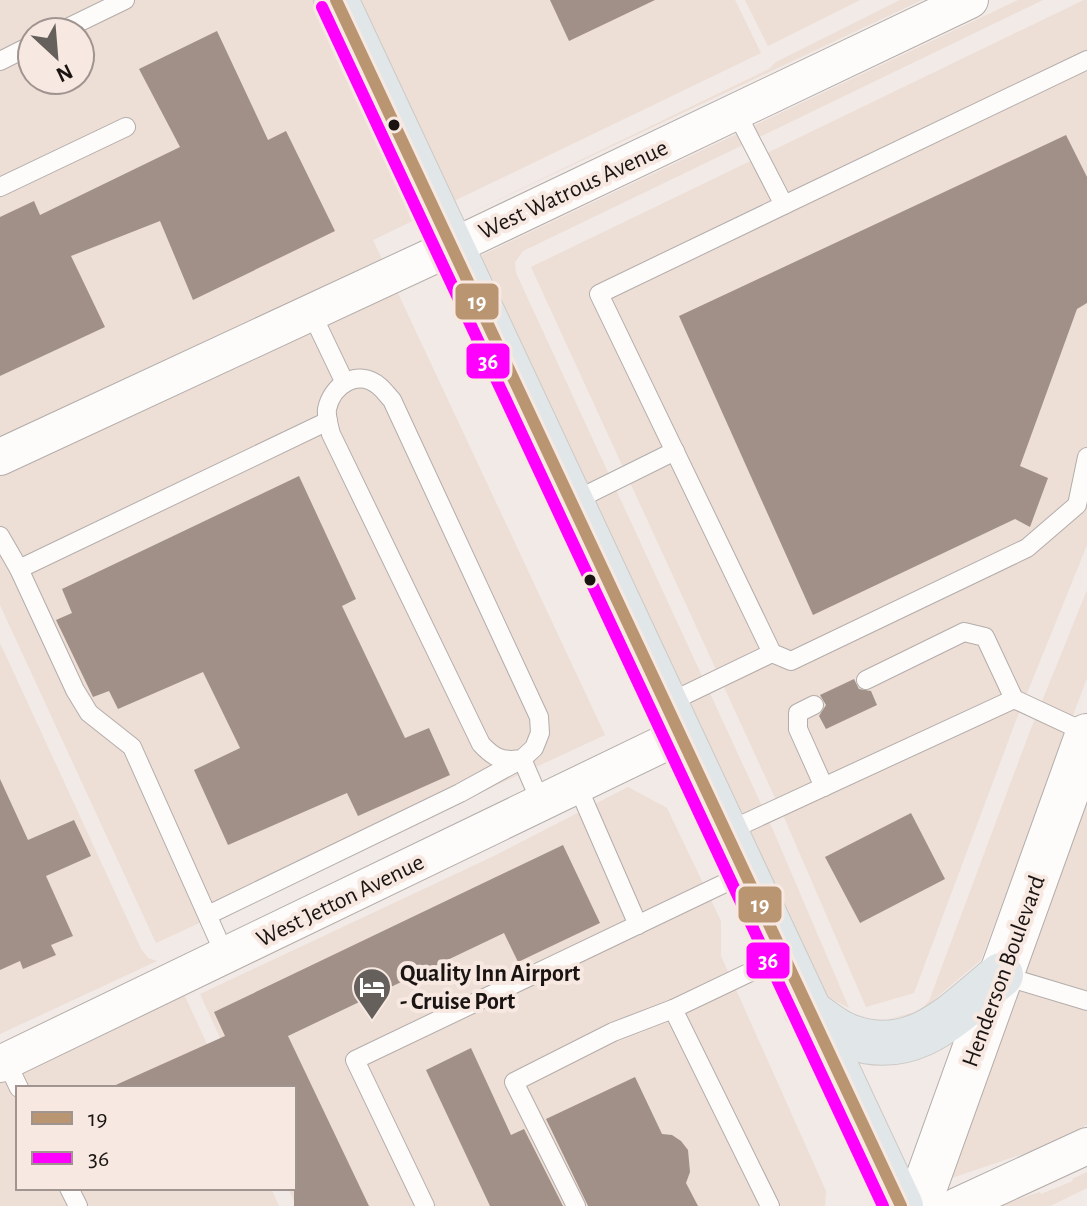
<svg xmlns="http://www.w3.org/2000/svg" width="1087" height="1206" viewBox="0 0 1087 1206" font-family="'Alegreya Sans',sans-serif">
	<rect width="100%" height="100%" fill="#f2eae6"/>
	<g fill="#edded6" fill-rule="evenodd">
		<path d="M0,0H735L761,53L373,240L605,735L156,943L0,605ZM32,32H80V80H32Z"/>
		<polygon points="745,0 860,0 768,46"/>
		<polygon points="900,0 922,0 458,219 769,69 776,62"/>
		<polygon points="1018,0 1043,0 523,251 515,262 516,273 773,830 849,1008 823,995 476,258"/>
		<polygon points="1084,0 1087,0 1087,545 1015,723 914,993 866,1007 787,824 531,267"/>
		<polygon points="1087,590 1087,678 981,960 917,1014 889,1019 919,1011 929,1001 1030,731"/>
		<polygon points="0,643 141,949 148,958 157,961 0,1034"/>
		<polygon points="628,787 667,808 721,921 721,956 826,1191 825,1206 296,1206 288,1188 294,1188 294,1088 243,1088 200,994 494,856"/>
		<polygon points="1087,791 1087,1125 1040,1148 940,1182"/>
		<polygon points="184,994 227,1088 18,1088 18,1188 271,1188 279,1206 0,1206 0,1081"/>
		<polygon points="1087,1172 1087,1188 1050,1206 998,1206 1040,1192 1041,1194 1073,1181 1072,1179"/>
	</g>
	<g fill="#a09087">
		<polygon points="550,0 655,0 569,41"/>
		<polygon points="217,31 268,140 286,131 335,231 193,300 160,221 71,256 105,327 0,376 0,217 34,201 40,215 180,147 139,69"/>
		<polygon points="1066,135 1087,177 1087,303 1077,309 1020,466 1048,478 1030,527 1015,519 813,615 679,316"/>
		<polygon points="299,476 356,599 342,606 405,738 429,728 450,775 358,816 347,793 228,845 194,770 240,748 203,672 118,709 109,691 93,697 56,620 72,613 62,589"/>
		<polygon points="854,679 859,689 871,691 877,705 826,729 819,716 826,705 820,695"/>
		<polygon points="0,779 28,840 74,820 91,856 46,876 73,936 51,945 56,955 23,969 20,961 0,970"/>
		<polygon points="911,813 945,879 860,923 825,857"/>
		<polygon points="563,845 600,923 518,962 504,933 288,1036 369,1206 294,1206 294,1088 109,1088 225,1036 214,1012"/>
		<polygon points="471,1048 511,1135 524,1129 563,1206 490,1206 426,1070"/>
		<polygon points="635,1077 662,1134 672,1135 681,1141 688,1150 690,1172 686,1183 698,1206 588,1206 546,1119"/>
	</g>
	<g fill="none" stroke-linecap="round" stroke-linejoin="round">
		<defs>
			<g id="lane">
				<polyline points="59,32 125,0"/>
				<polyline points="0,61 32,45"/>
				<polyline points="736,112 784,205 599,294 772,653 791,661 1027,548 1077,505 1087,457"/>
				<polyline points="0,187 126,127"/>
				<polyline points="784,205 1087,60"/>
				<polyline points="311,312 344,381"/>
				<polyline points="570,503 675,451"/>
				<polyline points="0,536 19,569 75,690 89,713 132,747 225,955"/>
				<polyline points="19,569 328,421"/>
				<polyline points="866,680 964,632 985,637 1014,699"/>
				<polyline points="666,704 772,653"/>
				<polyline points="814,705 798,713 798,729 824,787"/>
				<polyline points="522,759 541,803"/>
				<polyline points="577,785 638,925"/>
				<polyline points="724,833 1014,699 1087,733"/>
				<path d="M208,915L460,793L522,759L534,748L540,733L539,717L392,400C388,396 384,390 379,386C358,368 332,385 327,409C326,417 329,426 331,434L481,744C494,758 502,762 522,759"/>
				<polyline points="1001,975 1087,1001"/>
				<polyline points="673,1009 770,1206"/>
				<polyline points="6,1061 19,1088"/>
				<polyline points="69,1188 78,1206"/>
				<polyline points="425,1206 355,1060 744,874"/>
				<polyline points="576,1206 514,1082 613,1032 673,1009 782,957"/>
			</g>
			<g id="street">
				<polyline points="0,457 450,248 970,0"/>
				<polyline points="0,1064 679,736"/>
				<polyline points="957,1206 1087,1146"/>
			</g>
			<polyline id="secondary" points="918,1206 1087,736"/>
			<g id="primary">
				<polyline points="336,0 901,1206"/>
				<path d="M806,1009C819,1018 834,1031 848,1036C913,1061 955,1013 1001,975"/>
			</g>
		</defs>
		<use href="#lane" stroke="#b3adaa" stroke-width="20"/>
		<use href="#street" stroke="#b3adaa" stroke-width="38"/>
		<use href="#secondary" stroke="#b3adaa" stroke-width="46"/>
		<use href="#primary" stroke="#ccc9c7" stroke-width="46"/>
		<use href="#lane" stroke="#fdfcfb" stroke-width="18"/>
		<use href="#street" stroke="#fdfcfb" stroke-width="36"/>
		<use href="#secondary" stroke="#fdfcfb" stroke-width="44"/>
		<use href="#primary" stroke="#e1e7e8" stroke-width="44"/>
		<defs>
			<polyline id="bus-1" points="336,0 901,1206"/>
			<polyline id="bus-2" points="322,7 883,1206"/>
		</defs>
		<use href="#bus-1" stroke="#f7e8e1" stroke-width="18"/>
		<use href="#bus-2" stroke="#f7e8e1" stroke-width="18"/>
		<use href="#bus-1" stroke="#ba9571" stroke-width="12"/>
		<use href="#bus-2" stroke="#f0f" stroke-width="12"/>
	</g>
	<defs>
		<symbol id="hotel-pin" viewBox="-11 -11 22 30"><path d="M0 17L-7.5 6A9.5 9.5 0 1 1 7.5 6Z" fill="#66605d" stroke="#f7e8e1"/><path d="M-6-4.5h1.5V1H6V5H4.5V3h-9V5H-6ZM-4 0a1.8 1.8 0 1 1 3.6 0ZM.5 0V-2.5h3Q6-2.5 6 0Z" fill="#fff"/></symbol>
	</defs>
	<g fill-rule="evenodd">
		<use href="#hotel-pin" x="350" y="965" width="44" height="60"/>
	</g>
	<g fill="#1a1513" stroke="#f7e8e1" stroke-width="3">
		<circle cx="394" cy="125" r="7"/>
		<circle cx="590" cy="580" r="7"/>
	</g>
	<g text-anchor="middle" stroke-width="8" stroke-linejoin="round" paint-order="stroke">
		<g font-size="24" fill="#1a1513" stroke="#f7e8e1">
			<text transform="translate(573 189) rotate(-25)" y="8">West Watrous Avenue</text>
			<text transform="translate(340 900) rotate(-26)" y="8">West Jetton Avenue</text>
			<text transform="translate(1003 971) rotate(-70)" y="8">Henderson Boulevard</text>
		</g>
		<g font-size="24" font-weight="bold" fill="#1a1513" stroke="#f7e8e1" text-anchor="start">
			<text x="400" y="981">Quality Inn Airport<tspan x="400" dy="28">- Cruise Port</tspan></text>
		</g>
	</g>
	<g stroke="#f7e8e1" stroke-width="3">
		<rect x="454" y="282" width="46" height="39" rx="8" fill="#ba9571"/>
		<rect x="465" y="342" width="46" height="38" rx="8" fill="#f0f"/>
		<rect x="737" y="885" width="46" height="39" rx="8" fill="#ba9571"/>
		<rect x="745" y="941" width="46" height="39" rx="8" fill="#f0f"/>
	</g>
	<g font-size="22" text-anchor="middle" font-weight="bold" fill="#fff">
		<text x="477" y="309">19</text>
		<text x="488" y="369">36</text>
		<text x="760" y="912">19</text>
		<text x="768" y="968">36</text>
	</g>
	<rect x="16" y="1086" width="280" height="104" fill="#f7e8e1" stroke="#9f948f" stroke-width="2"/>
	<rect x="32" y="1112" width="40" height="12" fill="#ba9571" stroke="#9f948f" stroke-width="2"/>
	<text x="88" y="1126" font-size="24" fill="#1a1513">19</text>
	<rect x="32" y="1152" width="40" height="12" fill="#ff00ff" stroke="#9f948f" stroke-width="2"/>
	<text x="88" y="1166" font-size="24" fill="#1a1513">36</text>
	<g transform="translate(56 56) rotate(154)"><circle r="38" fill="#f7e8e1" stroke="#9f948f" stroke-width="2"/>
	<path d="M0-6L14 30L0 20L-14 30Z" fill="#66605d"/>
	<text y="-12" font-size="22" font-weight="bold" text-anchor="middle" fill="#1a1513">N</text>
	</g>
</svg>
